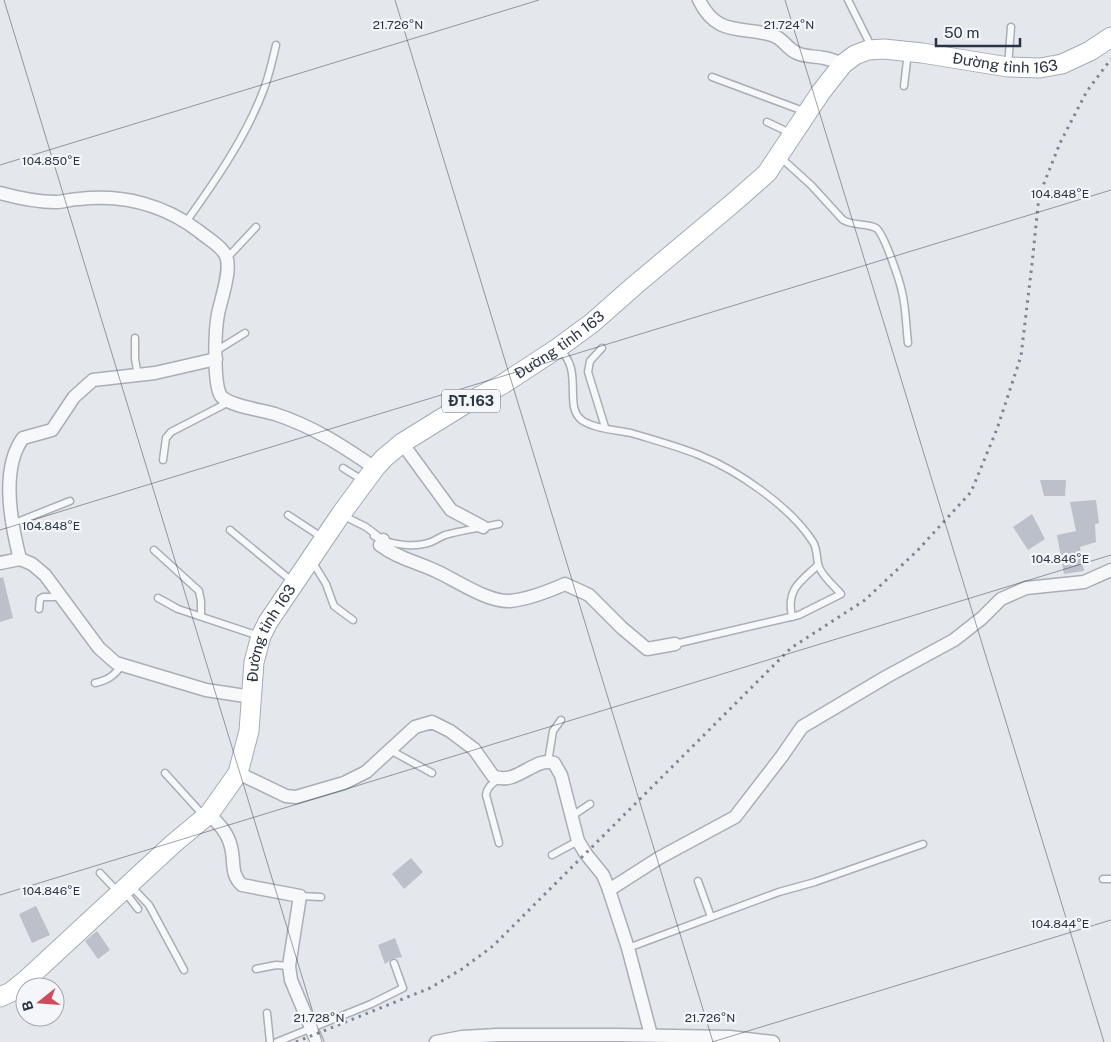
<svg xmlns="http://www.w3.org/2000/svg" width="1111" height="1042" viewBox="0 0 1111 1042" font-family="'Public Sans',sans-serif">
	<rect width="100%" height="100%" fill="#e4e7ec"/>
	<g fill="#bbc0ca">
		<polygon points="1040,480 1066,480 1065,496 1044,496"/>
		<polygon points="1096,500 1099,523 1095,524 1096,542 1080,547 1084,571 1064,574 1057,535 1076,531 1070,502"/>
		<polygon points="1032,514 1045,539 1028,550 1013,527"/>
		<polygon points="3,577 13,618 0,622 0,578"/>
		<polygon points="411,858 423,872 404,889 392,874"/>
		<polygon points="36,906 50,935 32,943 19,914"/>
		<polygon points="97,931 110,950 98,959 85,941"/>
		<polygon points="395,938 402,957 392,959 385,964 378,945"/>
	</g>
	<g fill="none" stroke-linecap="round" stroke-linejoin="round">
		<defs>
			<g id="lane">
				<polyline points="848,0 871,46"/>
				<polyline points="1008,66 1011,27"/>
				<polyline points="712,77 806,112"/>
				<polyline points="904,86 908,52"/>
				<polyline points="767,122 790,133"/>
				<path d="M780,157L811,185L843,220C853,226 866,223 876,228C884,233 900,282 902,292C906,308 906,326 908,343"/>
				<path d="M186,222C216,180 248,134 265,86C270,72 273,58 276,45"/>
				<polyline points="227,258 256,227"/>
				<polyline points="135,338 135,359 138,375"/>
				<polyline points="602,348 590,361 588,372 605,427"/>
				<path d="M559,349C585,371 562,407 583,421C596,429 616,430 631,433C654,440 677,446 699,455C737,470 791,507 813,542C818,550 816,559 819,567C823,577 834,586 841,594L799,615L675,644"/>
				<polyline points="216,351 245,333"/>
				<polyline points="163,460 166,438 171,432 229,402"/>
				<polyline points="343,468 364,481"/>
				<polyline points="288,515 323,538"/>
				<path d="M342,515L366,527L383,540L374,536C389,545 415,548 431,542C436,540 440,537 445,535C462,530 481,528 499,524"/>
				<polyline points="12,524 70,501"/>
				<polyline points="230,530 293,582"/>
				<polyline points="154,550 199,591 201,601 201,616"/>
				<polyline points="312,561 326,584 334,606 353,620"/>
				<polyline points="158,598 178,609 259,636"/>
				<polyline points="39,609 40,599 43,597 60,597"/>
				<path d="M792,617C786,589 800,582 818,565"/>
				<path d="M95,683C108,680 114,676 122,665"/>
				<polyline points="390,750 432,773"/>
				<polyline points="548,762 553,731 561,720"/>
				<polyline points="165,773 204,816"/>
				<path d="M498,779C492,784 487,787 486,795L499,843"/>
				<polyline points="572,816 590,804"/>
				<polyline points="552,855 578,841"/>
				<polyline points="100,873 119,893"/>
				<polyline points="1103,879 1111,879"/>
				<polyline points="698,881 711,917"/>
				<polyline points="130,885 149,905 184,970"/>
				<polyline points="125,892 138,909"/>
				<polyline points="300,896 321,897"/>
				<polyline points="628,948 779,892 815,882 923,844"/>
				<polyline points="256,969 276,965 289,966"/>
				<polyline points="267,1013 270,1042"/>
				<polyline points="277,1042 371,1004 403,988 394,963"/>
			</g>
			<g id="street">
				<path d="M699,0C717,37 741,26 772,35C783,38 787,49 797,53C805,57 815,56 824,58C830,59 837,62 843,64"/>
				<path d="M0,193C18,198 38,202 56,202C64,202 71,199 79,199C123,194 165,205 200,232C208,239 220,245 225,254C233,267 221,299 218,314C215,329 213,384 221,396C229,406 262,410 275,414C314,427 341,445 375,468"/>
				<polyline points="402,443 451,510 483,527"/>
				<path d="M383,540L380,545C397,558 417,562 436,571C456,580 487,602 510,601C529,599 547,592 565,584L589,595L622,628L647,649L675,644"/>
				<path d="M20,559C11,524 0,469 23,438L52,430L74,397L93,380L155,373L216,359"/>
				<polyline points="0,563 20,559 32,564 45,575 99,648 116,663 206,690 252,697"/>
				<path d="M238,773L286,796L296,797L344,783L366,772L415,727L432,722L450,731L474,749L493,776C516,787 534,756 554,763L561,775L578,841L586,854L603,875L608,887L628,948L651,1035"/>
				<path d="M209,814C219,824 228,833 231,847C235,862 230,874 242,885L300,896L289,966L291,980L317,1042"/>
				<polyline points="609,890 659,858 735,817 782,756 802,727 886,677 954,640 982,618 1001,599 1026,588 1084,582 1111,570"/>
				<polyline points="436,1042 462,1037 497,1035 617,1035 730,1037 773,1042"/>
			</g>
			<g id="primary">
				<path id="s1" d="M0,997L11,992L26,980L174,843L209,814L238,773L249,731L254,662L261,636L268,622L341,514L375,468L384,458L402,443L465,404L503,384L558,348L592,323L634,286L733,203L767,173L821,92L843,64L855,55L868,50L884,49L922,53L1008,67L1040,68L1062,64L1090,51L1111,37"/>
			</g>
		</defs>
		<use href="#lane" stroke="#a9aeb7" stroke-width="9"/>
		<use href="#street" stroke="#a9aeb7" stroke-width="15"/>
		<use href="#primary" stroke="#a3abb8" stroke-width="21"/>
		<use href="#lane" stroke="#f7f8fa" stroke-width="6"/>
		<use href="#street" stroke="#f7f8fa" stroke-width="12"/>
		<use href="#primary" stroke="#fff" stroke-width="19"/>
		<polyline stroke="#7d8696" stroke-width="3" stroke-dasharray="2.5 5" stroke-linecap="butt" points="296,1042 430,988 462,969 493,946 791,648 865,600 917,551 971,492 997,429 1021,356 1032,264 1039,196 1060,143 1087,91 1111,59"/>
	</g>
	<path fill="none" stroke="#2b3445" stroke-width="1" stroke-opacity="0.45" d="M4,0L322,1042M395,0L713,1042M785,0L1104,1042M0,165L539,0M0,530L1111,190M0,895L1111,555M712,1042L1111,920"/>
	<g text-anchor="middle" stroke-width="4.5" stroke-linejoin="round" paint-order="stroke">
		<rect fill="#f4f6f9" stroke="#676e7b" stroke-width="1" x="442" y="389.5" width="58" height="23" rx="4"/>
		<g font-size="14" font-weight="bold" fill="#2b3445">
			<text x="471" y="406">ĐT.163</text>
		</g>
		<g font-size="15" fill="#2b3445" stroke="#f4f6f9">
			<text dy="5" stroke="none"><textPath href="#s1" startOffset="1464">Đường tỉnh 163</textPath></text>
			<text dy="5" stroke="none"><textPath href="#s1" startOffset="894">Đường tỉnh 163</textPath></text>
			<text dy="5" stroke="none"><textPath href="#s1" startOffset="474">Đường tỉnh 163</textPath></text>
		</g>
	</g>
	<g font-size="12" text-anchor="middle" fill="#2b3445" stroke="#f4f6f9" stroke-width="4.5" stroke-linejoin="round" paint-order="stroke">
		<text x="398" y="29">21.726°N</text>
		<text x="789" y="29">21.724°N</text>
		<text x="51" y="165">104.850°E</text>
		<text x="1060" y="198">104.848°E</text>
		<text x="51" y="530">104.848°E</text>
		<text x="1060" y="563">104.846°E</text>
		<text x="51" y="895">104.846°E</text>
		<text x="1060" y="928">104.844°E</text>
		<text x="319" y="1022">21.728°N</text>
		<text x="710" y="1022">21.726°N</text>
	</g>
	<g transform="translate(40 1002) rotate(253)"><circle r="24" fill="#f4f6f9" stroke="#a4a8b1"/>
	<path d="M0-4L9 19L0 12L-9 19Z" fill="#d1495b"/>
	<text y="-8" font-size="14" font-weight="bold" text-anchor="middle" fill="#2b3445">B</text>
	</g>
	<path d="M936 38v8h84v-8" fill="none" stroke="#2b3445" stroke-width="2.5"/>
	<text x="944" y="38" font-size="15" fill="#2b3445" stroke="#f4f6f9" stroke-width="4" paint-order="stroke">50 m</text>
</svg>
